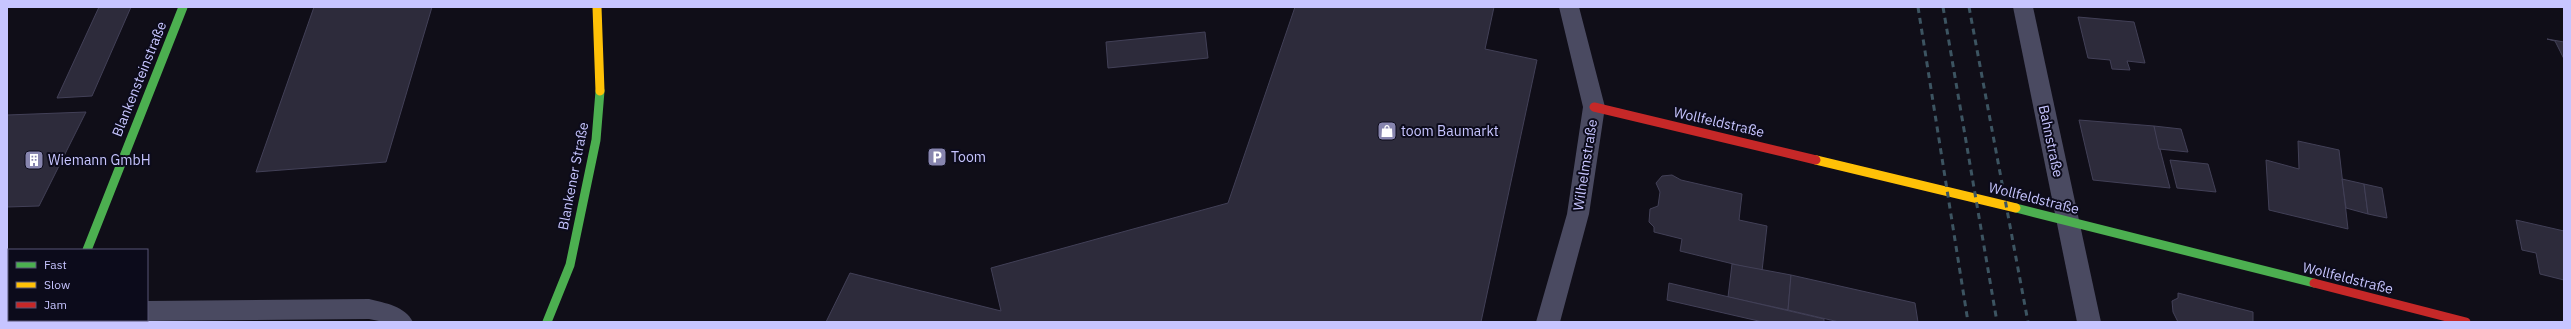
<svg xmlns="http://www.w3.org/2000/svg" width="2571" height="329" viewBox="0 0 2571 329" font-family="'IBM Plex Sans',sans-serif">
	<rect width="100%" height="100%" fill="#100e18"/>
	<g fill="#2d2b3b" stroke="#424057">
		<polygon points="99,7 131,7 92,96 57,98"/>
		<polygon points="314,7 432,7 386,162 256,172"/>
		<polygon points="1295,7 1494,7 1485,49 1537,60 1481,322 826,322 850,273 1001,311 991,268 1228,203"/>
		<polygon points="2078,17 2134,22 2145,63 2127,61 2130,70 2112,69 2110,60 2088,58"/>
		<polygon points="1205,32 1208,58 1108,68 1106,42"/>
		<polygon points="2547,39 2564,42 2564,59 2555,41"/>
		<polygon points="86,112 39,206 7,207 7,115"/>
		<polygon points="2079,120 2154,126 2170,188 2093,180"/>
		<polygon points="2154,126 2181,129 2188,152 2159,149"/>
		<polygon points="2298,141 2339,150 2348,229 2269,210 2266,160 2299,169"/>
		<polygon points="2170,160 2208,164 2216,192 2177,188"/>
		<polygon points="1672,175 1681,180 1742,194 1739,220 1767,226 1762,271 1680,251 1682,239 1654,232 1654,227 1649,222 1650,209 1658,206 1660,192 1656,183 1662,176"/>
		<polygon points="2342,179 2364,184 2368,214 2346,208"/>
		<polygon points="2364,184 2382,188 2387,218 2368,214"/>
		<polygon points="2516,220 2564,231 2564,280 2540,274 2536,253 2522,250"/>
		<polygon points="1732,264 1791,275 1788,310 1728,297"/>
		<polygon points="1791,275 1915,303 1918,322 1839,322 1788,310"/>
		<polygon points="1669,283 1824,319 1824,322 1763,322 1667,300"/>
		<polygon points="2178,293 2253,312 2253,322 2178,322 2173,312 2172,301 2178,298"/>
	</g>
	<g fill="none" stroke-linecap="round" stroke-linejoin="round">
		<g fill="#4a4a61" fill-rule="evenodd">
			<path d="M369,299C385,303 405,306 413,322H384L369,319L147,321L146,320L147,301Z"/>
			<polygon points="26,320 49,320 48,322 25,322"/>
			<rect x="64" y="320" width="22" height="2"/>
		</g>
		<g fill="#4a4a61" fill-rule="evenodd">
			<polygon points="1559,7 1579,7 1605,107 1589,214 1560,322 1536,322 1567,214 1583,107"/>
			<polygon points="2013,7 2033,7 2101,322 2077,322"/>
		</g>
		<g stroke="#4caf50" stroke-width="9">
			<polyline points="2016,208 2314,283"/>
			<polyline points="87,250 183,7"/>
			<polyline points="547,322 570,265 596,140 600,91"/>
		</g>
		<g stroke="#ffc107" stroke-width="9">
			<polyline points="597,7 600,91"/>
			<polyline points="1816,160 2016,208"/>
		</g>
		<g stroke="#c62828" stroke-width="9">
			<polyline points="1594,107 1816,160"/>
			<polyline points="2314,283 2466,322"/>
		</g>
		<g stroke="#3c5461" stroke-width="3" stroke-dasharray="6 5" stroke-linecap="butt">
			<polyline points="1918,7 1968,322"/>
			<polyline points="1943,7 1997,322"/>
			<polyline points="1969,7 2028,322"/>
		</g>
	</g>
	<defs>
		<symbol id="shop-square" viewBox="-11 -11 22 22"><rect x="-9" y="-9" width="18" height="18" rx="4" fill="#8785ae" stroke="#0c0b1b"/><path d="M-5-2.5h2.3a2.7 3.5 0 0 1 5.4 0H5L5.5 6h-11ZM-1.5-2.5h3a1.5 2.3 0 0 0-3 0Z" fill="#fff"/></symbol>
		<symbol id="parking-square" viewBox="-11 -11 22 22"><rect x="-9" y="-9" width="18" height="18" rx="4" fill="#8785ae" stroke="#0c0b1b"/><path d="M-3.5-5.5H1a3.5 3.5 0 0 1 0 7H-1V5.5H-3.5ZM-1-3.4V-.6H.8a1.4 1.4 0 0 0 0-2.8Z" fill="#fff"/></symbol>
		<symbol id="building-square" viewBox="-11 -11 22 22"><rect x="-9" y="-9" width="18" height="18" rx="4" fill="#8785ae" stroke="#0c0b1b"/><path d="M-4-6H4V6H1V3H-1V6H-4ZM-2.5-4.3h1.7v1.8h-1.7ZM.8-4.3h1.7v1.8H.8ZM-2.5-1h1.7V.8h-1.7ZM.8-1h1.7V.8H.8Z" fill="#fff"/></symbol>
	</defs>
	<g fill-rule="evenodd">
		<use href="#shop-square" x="1376" y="120" width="22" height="22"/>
		<use href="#parking-square" x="926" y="146" width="22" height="22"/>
		<use href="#building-square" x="23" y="149" width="22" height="22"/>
	</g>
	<g text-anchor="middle" stroke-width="4" stroke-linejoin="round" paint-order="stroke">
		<g font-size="14" fill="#c7c5ff" stroke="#0c0b1b">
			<text transform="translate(139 79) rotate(-68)" y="5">Blankensteinstraße</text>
			<text transform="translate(1719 122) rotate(13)" y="5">Wollfeldstraße</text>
			<text transform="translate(2051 141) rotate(78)" y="5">Bahnstraße</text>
			<text transform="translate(1585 165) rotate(-81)" y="5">Wilhelmstraße</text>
			<text transform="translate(573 176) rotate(-79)" y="5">Blankener Straße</text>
			<text transform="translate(2034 198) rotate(14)" y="5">Wollfeldstraße</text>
			<text transform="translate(2348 278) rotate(14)" y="5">Wollfeldstraße</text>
		</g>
		<g font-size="14" fill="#c7c5ff" stroke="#0c0b1b" text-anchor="start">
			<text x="1401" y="136">toom Baumarkt</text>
			<text x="951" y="162">Toom</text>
			<text x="48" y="165">Wiemann GmbH</text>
		</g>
	</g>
	<rect width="2571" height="329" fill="none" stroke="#c7c5ff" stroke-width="16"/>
	<rect x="8" y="249" width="140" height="72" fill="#0c0b1b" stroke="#575576"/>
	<rect x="16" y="262" width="20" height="6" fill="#4caf50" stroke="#575576"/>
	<text x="44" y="269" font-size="12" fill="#c7c5ff">Fast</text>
	<rect x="16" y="282" width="20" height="6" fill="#ffc107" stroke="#575576"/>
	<text x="44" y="289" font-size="12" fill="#c7c5ff">Slow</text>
	<rect x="16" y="302" width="20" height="6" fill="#c62828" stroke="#575576"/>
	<text x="44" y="309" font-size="12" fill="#c7c5ff">Jam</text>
</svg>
